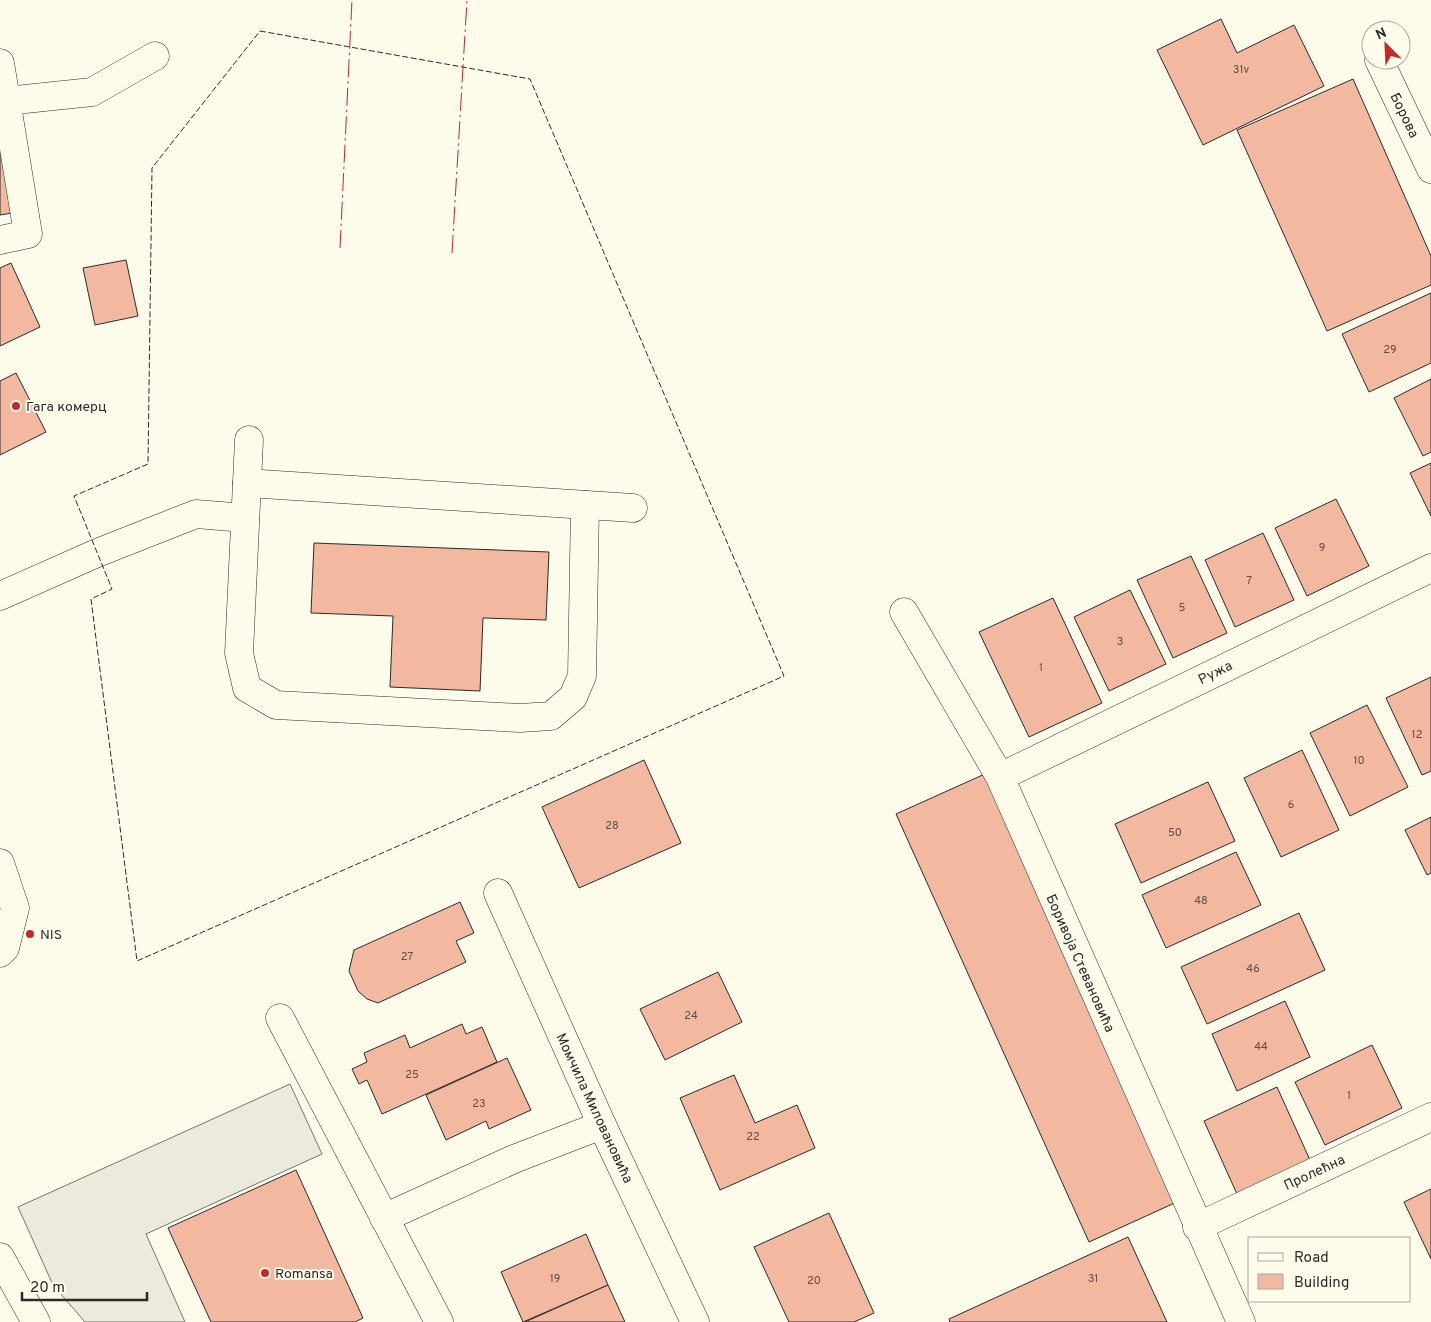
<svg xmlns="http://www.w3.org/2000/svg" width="1431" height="1322" viewBox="0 0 1431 1322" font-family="Overpass,sans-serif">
	<rect width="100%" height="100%" fill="#fdfbea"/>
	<polygon fill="#eceadb" stroke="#74746e" points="290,1084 322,1154 146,1234 185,1322 85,1322 53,1285 18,1207"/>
	<g fill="#f2b8a0" stroke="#2b2b2b">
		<polygon points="1221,19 1237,53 1294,25 1324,86 1203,145 1157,50"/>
		<polygon points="1353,79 1431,256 1431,285 1327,331 1237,130"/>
		<polygon points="0,135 12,213 0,215"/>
		<polygon points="126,260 138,316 95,325 83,268"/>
		<polygon points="11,263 40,327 0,346 0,268"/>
		<polygon points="1431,293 1431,363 1369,392 1342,334"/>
		<polygon points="16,373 46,432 0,455 0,381"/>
		<polygon points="1431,379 1431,452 1423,456 1394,398"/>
		<polygon points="1431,463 1431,516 1410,473"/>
		<polygon points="1336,499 1369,566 1307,596 1275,528"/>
		<polygon points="1263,533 1294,600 1235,627 1205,560"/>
		<polygon points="314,543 549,552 546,620 483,618 480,691 390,687 393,616 311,613"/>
		<polygon points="1191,556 1227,633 1173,658 1137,580"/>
		<polygon points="1130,590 1166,664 1109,691 1074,617"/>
		<polygon points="1053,598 1102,703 1029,737 979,632"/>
		<polygon points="1431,677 1431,771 1422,775 1386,698"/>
		<polygon points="1367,705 1408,787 1350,816 1310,733"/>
		<polygon points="1302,750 1339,830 1281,857 1244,778"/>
		<polygon points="644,760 681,843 579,888 542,807"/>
		<polygon points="987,773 1179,1201 1089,1242 896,814"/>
		<polygon points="1208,782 1235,841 1141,883 1115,824"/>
		<polygon points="1431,817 1431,873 1427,875 1405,830"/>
		<polygon points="1236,852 1261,905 1166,948 1142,895"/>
		<polygon points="460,902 474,933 456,941 466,962 378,1003 367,999 358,991 349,971 354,950"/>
		<polygon points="1299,913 1325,970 1207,1024 1181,967"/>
		<polygon points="718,972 742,1022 665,1060 640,1009"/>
		<polygon points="1285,1001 1310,1057 1237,1091 1212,1034"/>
		<polygon points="462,1024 466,1034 482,1027 497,1062 382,1114 367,1080 359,1084 352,1069 367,1062 364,1053 405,1035 410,1048"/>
		<polygon points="1372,1045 1402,1108 1325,1145 1295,1082"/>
		<polygon points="507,1058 531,1110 489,1129 486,1121 446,1140 426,1095"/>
		<polygon points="734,1075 755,1123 797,1105 815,1148 720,1190 680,1098"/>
		<polygon points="1277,1087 1310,1160 1237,1194 1204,1121"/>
		<polygon points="296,1170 363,1318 355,1322 211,1322 168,1228"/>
		<polygon points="1431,1189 1431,1259 1404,1202"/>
		<polygon points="829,1213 874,1313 854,1322 789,1322 754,1247"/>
		<polygon points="586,1234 608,1285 523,1322 501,1272"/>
		<polygon points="1128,1237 1167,1322 950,1322 949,1319"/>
		<polygon points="608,1285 625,1322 525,1322"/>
	</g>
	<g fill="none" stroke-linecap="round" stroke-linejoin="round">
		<defs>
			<g id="minor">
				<polyline points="1379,60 1431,169"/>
				<polyline points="0,63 28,234 0,240"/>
				<polyline points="6,101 92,92 155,56"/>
				<polyline points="249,440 239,653 247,688 276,705 520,718 551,716 573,697 582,676 585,505"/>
				<polyline points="247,483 633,508"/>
				<polyline points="0,596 97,553 196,514 245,518"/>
				<polyline points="904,612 1000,777 1241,1322"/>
				<polyline points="1000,777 1431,568"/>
				<polyline points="0,863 15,908 5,948 0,953"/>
				<polyline points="498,893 602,1125 695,1322"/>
				<polyline points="280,1018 439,1322"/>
				<polyline points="384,1218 514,1159 602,1125"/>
				<polyline points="1197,1227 1431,1117"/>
			</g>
			<polyline id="major" points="0,1257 36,1322"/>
		</defs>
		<use href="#minor" stroke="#2b2b2b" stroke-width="29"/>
		<use href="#major" stroke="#2b2b2b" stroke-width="29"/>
		<use href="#minor" stroke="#fdfbea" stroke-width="28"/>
		<use href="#major" stroke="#fdfbea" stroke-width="28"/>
		<polygon stroke="#2b2b2b" stroke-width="1" stroke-dasharray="6 2.5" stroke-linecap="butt" points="260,31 530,79 784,676 137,961 91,599 112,589 74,496 148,464 152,168"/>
		<g stroke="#c62828" stroke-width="1" stroke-dasharray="18 4 2.5 4" stroke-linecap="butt">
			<polyline points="340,248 352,0"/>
			<polyline points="452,253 467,0"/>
		</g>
	</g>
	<g fill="#c62828" stroke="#fdfbea" stroke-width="2">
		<circle cx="16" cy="406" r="5"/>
		<circle cx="30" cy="934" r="5"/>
		<circle cx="265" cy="1273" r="5"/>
	</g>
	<g text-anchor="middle" stroke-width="4" stroke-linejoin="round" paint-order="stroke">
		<g font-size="11" fill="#5d4e48">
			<text x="1241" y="73">31v</text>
			<text x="1390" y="353">29</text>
			<text x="1322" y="551">9</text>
			<text x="1249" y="584">7</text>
			<text x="1182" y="611">5</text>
			<text x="1120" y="645">3</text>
			<text x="1041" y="671">1</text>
			<text x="1417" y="738">12</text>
			<text x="1359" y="764">10</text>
			<text x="1291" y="808">6</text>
			<text x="612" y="829">28</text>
			<text x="1175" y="836">50</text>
			<text x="1201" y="904">48</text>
			<text x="407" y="960">27</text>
			<text x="1253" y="972">46</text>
			<text x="691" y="1019">24</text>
			<text x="1261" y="1050">44</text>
			<text x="412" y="1078">25</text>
			<text x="1349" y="1099">1</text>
			<text x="479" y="1107">23</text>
			<text x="753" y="1140">22</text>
			<text x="555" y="1282">19</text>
			<text x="1093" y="1282">31</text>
			<text x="814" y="1284">20</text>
		</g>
		<g font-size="14" fill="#2b2b2b" stroke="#fdfbea">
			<text transform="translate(1405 115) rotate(64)" y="5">Борова</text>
			<text transform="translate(1215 672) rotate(-26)" y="5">Ружа</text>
			<text transform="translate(1081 963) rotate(66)" y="5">Боривоја Стевановића</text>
			<text transform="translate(595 1108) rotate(65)" y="5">Момчила Миловановића</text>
			<text transform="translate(1314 1172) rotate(-25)" y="5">Пролећна</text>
		</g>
		<g font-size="14" fill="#2b2b2b" stroke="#fdfbea" text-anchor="start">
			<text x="26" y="411">Гага комерц</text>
			<text x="40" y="939">NIS</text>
			<text x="275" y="1278">Romansa</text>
		</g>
	</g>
	<rect x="1248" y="1237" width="162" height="65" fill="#fdfbea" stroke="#a9a89e"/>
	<rect x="1258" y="1253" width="25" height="8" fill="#fdfbea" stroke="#a9a89e"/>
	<text x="1294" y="1262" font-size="15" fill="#2b2b2b">Road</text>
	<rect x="1258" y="1274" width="25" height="15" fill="#f2b8a0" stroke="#a9a89e"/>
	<text x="1294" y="1287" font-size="15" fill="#2b2b2b">Building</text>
	<g transform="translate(1386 45) rotate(336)"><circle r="24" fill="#fdfbea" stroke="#a9a89e"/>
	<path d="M0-4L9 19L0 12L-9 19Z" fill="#c62828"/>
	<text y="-8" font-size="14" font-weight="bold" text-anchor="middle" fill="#2b2b2b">N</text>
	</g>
	<path d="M22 1292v8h125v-8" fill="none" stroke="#2b2b2b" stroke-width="2.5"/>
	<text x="30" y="1292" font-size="15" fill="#2b2b2b" stroke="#fdfbea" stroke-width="4" paint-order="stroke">20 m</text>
</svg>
